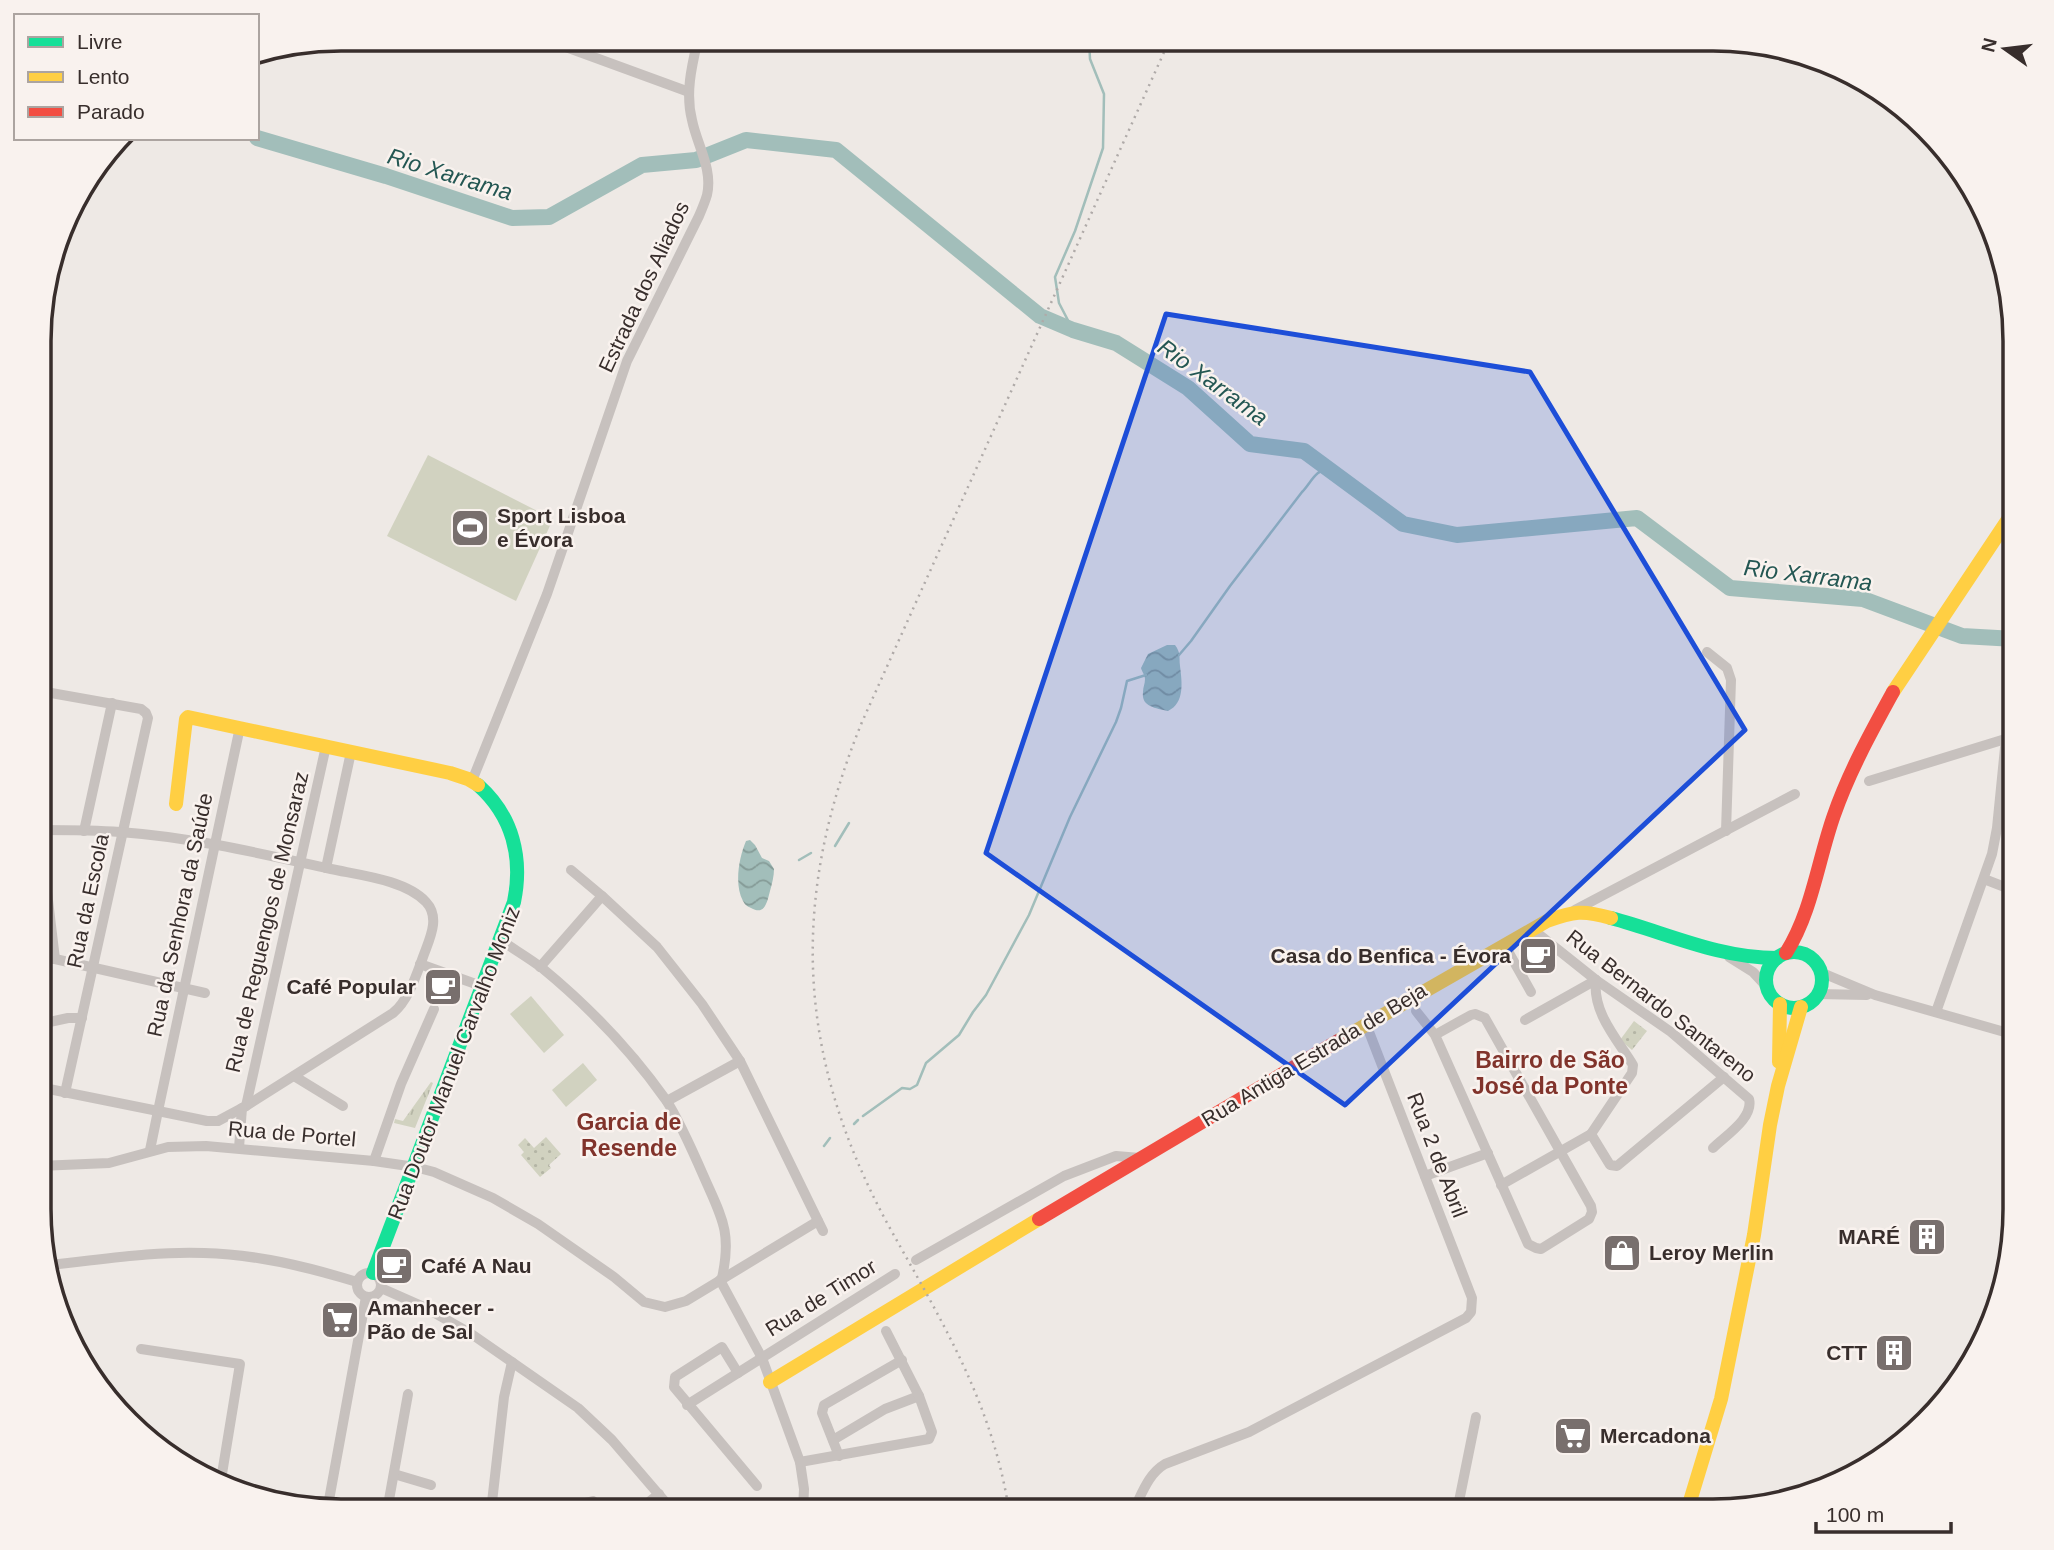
<svg xmlns="http://www.w3.org/2000/svg" width="2054" height="1550" viewBox="0 0 2054 1550" font-family="Arial,sans-serif">
	<defs>
		<pattern id="grass-tufts" width="24" height="20" patternUnits="userSpaceOnUse" patternTransform="scale(1.75)"><rect width="24" height="20" fill="#d1d2c0"/><path d="M3 7l-1-3M5 7V3M7 7l1-3M15 17l-1-3M17 17v-4M19 17l1-3" fill="none" stroke="#b4b5a5"/></pattern>
		<pattern id="park-dots" width="8" height="8" patternUnits="userSpaceOnUse" patternTransform="scale(1.75)"><rect width="8" height="8" fill="#d1d2c0"/><path d="M2 2h.1M6 6h.1" fill="none" stroke="#b4b5a5" stroke-width="1.8" stroke-linecap="round"/></pattern>
		<pattern id="water-waves" width="16" height="10" patternUnits="userSpaceOnUse" patternTransform="scale(1.75)"><rect width="16" height="10" fill="#a2beba"/><path d="M0 5q4-4 8 0t8 0" fill="none" stroke="#859b97"/></pattern>
	</defs>
	<rect width="100%" height="100%" fill="#eee9e5"/>
	<polygon fill="url(#grass-tufts)" points="431,1082 433,1083 415,1128 394,1123 395,1119 403,1121"/>
	<g fill="url(#park-dots)">
		<polygon points="1634,1021 1647,1031 1632,1050 1620,1040"/>
		<polygon points="546,1137 561,1154 549,1165 551,1168 540,1177 521,1155 524,1152 518,1145 525,1138 534,1148"/>
	</g>
	<g fill="#d1d2c0">
		<polygon points="428,455 553,519 516,601 387,536"/>
		<polygon points="531,996 564,1035 544,1053 510,1014"/>
		<polygon points="583,1063 597,1080 566,1107 552,1090"/>
	</g>
	<g fill="url(#water-waves)">
		<path d="M1167,645H1175C1181,653 1179,657 1180,666C1182,682 1185,703 1168,711C1156,708 1141,707 1143,692C1143,687 1145,684 1145,679C1145,675 1142,672 1141,668L1148,654Z"/>
		<path d="M750,840L755,845L762,858L769,861L774,869C774,876 772,884 770,891C767,902 765,916 751,908C747,906 745,905 743,901C734,885 739,857 746,841Z"/>
	</g>
	<g fill="none" stroke-linecap="round" stroke-linejoin="round">
		<g stroke="#a2beba" stroke-width="2.5">
			<polyline points="1073,330 1059,303 1055,277 1075,231 1103,148 1104,94 1090,59 1089,39"/>
			<path d="M1179,655L1191,641L1230,586L1302,492C1311,483 1316,468 1329,470"/>
			<polyline points="835,846 849,823"/>
			<polyline points="799,860 811,853"/>
			<polyline points="863,1116 902,1088 910,1089 917,1085 926,1063 959,1035 973,1012 986,995 1029,915 1070,817 1116,722 1121,708 1127,681 1146,675"/>
			<polyline points="854,1124 858,1120"/>
			<polyline points="824,1146 830,1138"/>
		</g>
		<polyline stroke="#a2beba" stroke-width="16" points="257,138 386,176 512,218 549,217 642,165 696,160 746,140 836,150 1040,316 1073,330 1116,343 1188,388 1250,444 1304,451 1403,524 1457,535 1637,518 1730,588 1863,599 1962,636 2015,639"/>
		<g stroke="#c7c1be" stroke-width="10">
			<polyline points="544,39 689,92"/>
			<polyline points="1707,652 1727,668 1731,680 1726,831"/>
			<polyline points="40,691 141,709 146,713 148,718 65,1093"/>
			<path d="M472,781L547,594L627,361L699,216C702,209 705,202 707,195C713,169 697,145 692,120C685,93 692,65 698,39"/>
			<polyline points="1869,781 2015,736"/>
			<path d="M40,830C67,830 94,830 120,832C191,837 263,854 331,869C359,875 406,880 426,902C441,918 429,940 423,957C416,976 408,1001 393,1013L246,1106L218,1121H207L158,1111L150,1150"/>
			<polyline points="84,831 112,703"/>
			<polyline points="40,833 55,959"/>
			<polyline points="326,868 351,752"/>
			<polyline points="571,870 602,896"/>
			<polyline points="1984,879 2015,891"/>
			<polyline points="1575,910 1795,794"/>
			<path d="M1532,929L1596,980L1671,1032L1749,1099C1754,1118 1725,1136 1713,1148"/>
			<path d="M502,941C515,950 529,958 542,968C587,1005 632,1052 666,1100C679,1120 694,1154 704,1177C722,1218 732,1232 722,1278"/>
			<polyline points="1504,944 1531,992"/>
			<polyline points="1729,957 1753,972 1767,987"/>
			<polyline points="40,959 55,959 205,993"/>
			<polyline points="420,964 484,987"/>
			<polyline points="540,967 602,896 657,947 702,1004 740,1061 823,1231"/>
			<polyline points="1820,972 1875,995 2015,1035"/>
			<polyline points="1818,994 1867,995"/>
			<polyline points="1416,1011 1435,1035 1528,1244 1536,1248 1541,1249 1589,1219 1592,1212 1591,1206 1485,1018 1475,1014 1471,1015 1435,1035"/>
			<polyline points="1936,1012 1992,854 1997,828 2006,738"/>
			<polyline points="1525,1020 1596,980"/>
			<polyline points="40,1024 68,1018 82,1018"/>
			<polyline points="294,1076 343,1106"/>
			<polyline points="39,1087 158,1111 240,727"/>
			<polyline points="667,1101 740,1061"/>
			<polyline points="246,1106 326,746"/>
			<polyline points="1591,1134 1610,1165 1617,1166 1724,1077"/>
			<polyline points="239,1148 242,1108"/>
			<polyline points="374,1161 401,1084 434,1009"/>
			<polyline points="39,1166 109,1163 168,1147 206,1146 374,1161 415,1167 434,1172 493,1198 538,1224 614,1277 644,1302 665,1307 686,1301 818,1221"/>
			<polyline points="1425,1176 1488,1153"/>
			<path d="M1501,1185L1591,1134L1632,1073L1633,1065C1617,1039 1592,1012 1596,980"/>
			<polyline points="916,1260 1064,1176 1116,1156 1140,1158"/>
			<path d="M49,1265C100,1260 153,1251 204,1253C256,1254 308,1267 357,1282"/>
			<circle cx="369" cy="1285" r="12"/>
			<polyline points="53,1280 88,1367"/>
			<polyline points="720,1280 762,1358 800,1462 804,1489 803,1511"/>
			<polyline points="381,1288 424,1307 470,1333 578,1408 612,1440 673,1511"/>
			<polyline points="141,1349 240,1364 220,1486"/>
			<polyline points="738,1373 722,1347 675,1377 674,1387 757,1486"/>
			<polyline points="687,1405 895,1274"/>
			<polyline points="833,1440 885,1409 919,1396"/>
			<polyline points="839,1456 822,1413 824,1405 902,1360"/>
			<polyline points="800,1462 929,1439 932,1432 919,1396 886,1331"/>
			<polyline points="394,1474 431,1485"/>
			<polyline points="1427,1503 1431,1511"/>
			<polyline points="1420,1505 1422,1511"/>
			<polyline points="327,1511 366,1297"/>
			<polyline points="387,1511 408,1394"/>
			<polyline points="491,1511 504,1397 512,1362"/>
			<polyline points="577,1511 585,1503 593,1501 605,1511"/>
			<polyline points="638,1511 659,1494"/>
			<path d="M1133,1511C1142,1494 1148,1474 1165,1464L1249,1432L1466,1318L1471,1312L1472,1298L1366,1024"/>
			<polyline points="1457,1511 1476,1417"/>
		</g>
		<g stroke="#16e098" stroke-width="14">
			<path d="M1611,918C1667,933 1718,958 1777,958"/>
			<circle cx="1794" cy="980" r="28"/>
			<path d="M373,1273L514,902C523,858 513,816 478,785"/>
		</g>
		<g stroke="#ffcf43" stroke-width="14">
			<polyline points="1893,692 2015,509"/>
			<polyline points="176,804 186,719 188,717 450,773 468,779 478,785"/>
			<path d="M1338,1041L1547,921C1574,911 1583,910 1611,918"/>
			<polyline points="1779,1062 1780,1004"/>
			<polyline points="770,1382 1039,1219"/>
			<polyline points="1687,1511 1721,1399 1754,1235 1770,1125 1778,1086 1801,1007"/>
		</g>
		<g stroke="#f24e42" stroke-width="14">
			<path d="M1786,953C1812,912 1818,860 1834,815C1849,772 1871,732 1893,692"/>
			<polyline points="1039,1219 1338,1041"/>
		</g>
		<path stroke="#afaaa8" stroke-width="2.5" stroke-dasharray="2 5" stroke-linecap="butt" d="M1009,1511C992,1400 939,1317 886,1221C796,1053 790,898 862,722L1170,39"/>
	</g>
	<path fill="#1d4ed8" fill-opacity="0.2" stroke="#1d4ed8" stroke-width="5" stroke-linejoin="round" d="M1166,314L1530,372L1745,730L1345,1105L986,853Z"/>
	<defs>
		<symbol id="stadium-square" viewBox="-11 -11 22 22"><rect x="-9" y="-9" width="18" height="18" rx="4" fill="#786f6d" stroke="#f9f2ee"/><path d="M0-5a6.5 5 0 1 0 0 10a6.5 5 0 1 0 0-10ZM-3.5-1.8h7v3.6h-7Z" fill="#fff"/></symbol>
		<symbol id="cafe-square" viewBox="-11 -11 22 22"><rect x="-9" y="-9" width="18" height="18" rx="4" fill="#786f6d" stroke="#f9f2ee"/><path d="M-5.5-4.5H6V0H3Q3 3.5 0 3.5H-2.5Q-5.5 3.5-5.5 0ZM3-3.2v2h1.7v-2ZM-6 4.5H4V6H-6Z" fill="#fff"/></symbol>
		<symbol id="building-square" viewBox="-11 -11 22 22"><rect x="-9" y="-9" width="18" height="18" rx="4" fill="#786f6d" stroke="#f9f2ee"/><path d="M-4-6H4V6H1V3H-1V6H-4ZM-2.5-4.3h1.7v1.8h-1.7ZM.8-4.3h1.7v1.8H.8ZM-2.5-1h1.7V.8h-1.7ZM.8-1h1.7V.8H.8Z" fill="#fff"/></symbol>
		<symbol id="shop-square" viewBox="-11 -11 22 22"><rect x="-9" y="-9" width="18" height="18" rx="4" fill="#786f6d" stroke="#f9f2ee"/><path d="M-5-2.5h2.3a2.7 3.5 0 0 1 5.4 0H5L5.5 6h-11ZM-1.5-2.5h3a1.5 2.3 0 0 0-3 0Z" fill="#fff"/></symbol>
		<symbol id="supermarket-square" viewBox="-11 -11 22 22"><rect x="-9" y="-9" width="18" height="18" rx="4" fill="#786f6d" stroke="#f9f2ee"/><path d="M-6-5.5h2.5l.6 2H6L4.5 2H-2.5L-4.4-4H-6ZM-1.5 3.2a1.3 1.3 0 1 0 .1 0ZM3 3.2a1.3 1.3 0 1 0 .1 0Z" fill="#fff"/></symbol>
	</defs>
	<g fill-rule="evenodd">
		<use href="#stadium-square" x="448" y="506" width="44" height="44"/>
		<use href="#cafe-square" x="1516" y="934" width="44" height="44"/>
		<use href="#cafe-square" x="421" y="965" width="44" height="44"/>
		<use href="#building-square" x="1905" y="1215" width="44" height="44"/>
		<use href="#shop-square" x="1600" y="1231" width="44" height="44"/>
		<use href="#cafe-square" x="372" y="1244" width="44" height="44"/>
		<use href="#supermarket-square" x="318" y="1298" width="44" height="44"/>
		<use href="#building-square" x="1872" y="1331" width="44" height="44"/>
		<use href="#supermarket-square" x="1551" y="1414" width="44" height="44"/>
	</g>
	<g text-anchor="middle" stroke-width="5" stroke-linejoin="round" paint-order="stroke">
		<g font-size="21" fill="#382e2c" stroke="#f9f2ee">
			<text transform="translate(644 287) rotate(-65)" y="7">Estrada dos Aliados</text>
			<text transform="translate(88 901) rotate(-78)" y="7">Rua da Escola</text>
			<text transform="translate(180 915) rotate(-78)" y="7">Rua da Senhora da Saúde</text>
			<text transform="translate(267 922) rotate(-77)" y="7">Rua de Reguengos de Monsaraz</text>
			<text transform="translate(1661 1006) rotate(38)" y="7">Rua Bernardo Santareno</text>
			<text transform="translate(1314 1055) rotate(-31)" y="7">Rua Antiga Estrada de Beja</text>
			<text transform="translate(454 1063) rotate(-69)" y="7">Rua Doutor Manuel Carvalho Moniz</text>
			<text transform="translate(292 1134) rotate(5)" y="7">Rua de Portel</text>
			<text transform="translate(1437 1155) rotate(69)" y="7">Rua 2 de Abril</text>
			<text transform="translate(821 1298) rotate(-32)" y="7">Rua de Timor</text>
		</g>
		<g font-size="21" font-weight="bold" fill="#382e2c" stroke="#f9f2ee" text-anchor="start">
			<text x="497" y="523">Sport Lisboa<tspan x="497" dy="24">e Évora</tspan></text>
			<text x="1511" y="963" text-anchor="end">Casa do Benfica - Évora</text>
			<text x="416" y="994" text-anchor="end">Café Popular</text>
			<text x="1900" y="1244" text-anchor="end">MARÉ</text>
			<text x="1649" y="1260">Leroy Merlin</text>
			<text x="421" y="1273">Café A Nau</text>
			<text x="367" y="1315">Amanhecer -<tspan x="367" dy="24">Pão de Sal</tspan></text>
			<text x="1867" y="1360" text-anchor="end">CTT</text>
			<text x="1600" y="1443">Mercadona</text>
		</g>
		<g font-size="23" font-style="italic" fill="#245753" stroke="#f9f2ee">
			<text transform="translate(450 174) rotate(17)" y="8">Rio Xarrama</text>
			<text transform="translate(1213 382) rotate(36)" y="8">Rio Xarrama</text>
			<text transform="translate(1808 575) rotate(7)" y="8">Rio Xarrama</text>
		</g>
		<g font-size="23" font-weight="bold" fill="#81332b" stroke="#f9f2ee">
			<text x="1550" y="1068">Bairro de São<tspan x="1550" dy="26">José da Ponte</tspan></text>
			<text x="629" y="1130">Garcia de<tspan x="629" dy="26">Resende</tspan></text>
		</g>
	</g>
	<path d="M0 0H2054V1550H0ZM341 51H1713A290 290 0 0 1 2003 341V1209A290 290 0 0 1 1713 1499H341A290 290 0 0 1 51 1209V341A290 290 0 0 1 341 51Z" fill="#f9f2ee" fill-rule="evenodd"/>
	<path fill="none" stroke="#382e2c" stroke-width="3.5" d="M341 51H1713A290 290 0 0 1 2003 341V1209A290 290 0 0 1 1713 1499H341A290 290 0 0 1 51 1209V341A290 290 0 0 1 341 51Z"/>
	<rect x="14" y="14" width="245" height="126" fill="#f9f2ee" stroke="#aca4a0" stroke-width="2"/>
	<rect x="28" y="37" width="35" height="10" fill="#16e098" stroke="#aca4a0" stroke-width="2"/>
	<text x="77" y="49" font-size="21" fill="#382e2c">Livre</text>
	<rect x="28" y="72" width="35" height="10" fill="#ffcf43" stroke="#aca4a0" stroke-width="2"/>
	<text x="77" y="84" font-size="21" fill="#382e2c">Lento</text>
	<rect x="28" y="107" width="35" height="10" fill="#f24e42" stroke="#aca4a0" stroke-width="2"/>
	<text x="77" y="119" font-size="21" fill="#382e2c">Parado</text>
	<g transform="translate(2005 49) rotate(284)" stroke="#f9f2ee" stroke-width="5" paint-order="stroke">
	<path d="M0-5L12 26L0 18L-12 26Z" fill="#382e2c"/>
	<text y="-10" font-size="19" font-weight="bold" text-anchor="middle" fill="#382e2c">N</text>
	</g>
	<path d="M1816 1522v10h135v-10" fill="none" stroke="#382e2c" stroke-width="3.5"/>
	<text x="1826" y="1522" font-size="21" fill="#382e2c" stroke="#f9f2ee" stroke-width="5" paint-order="stroke">100 m</text>
</svg>
